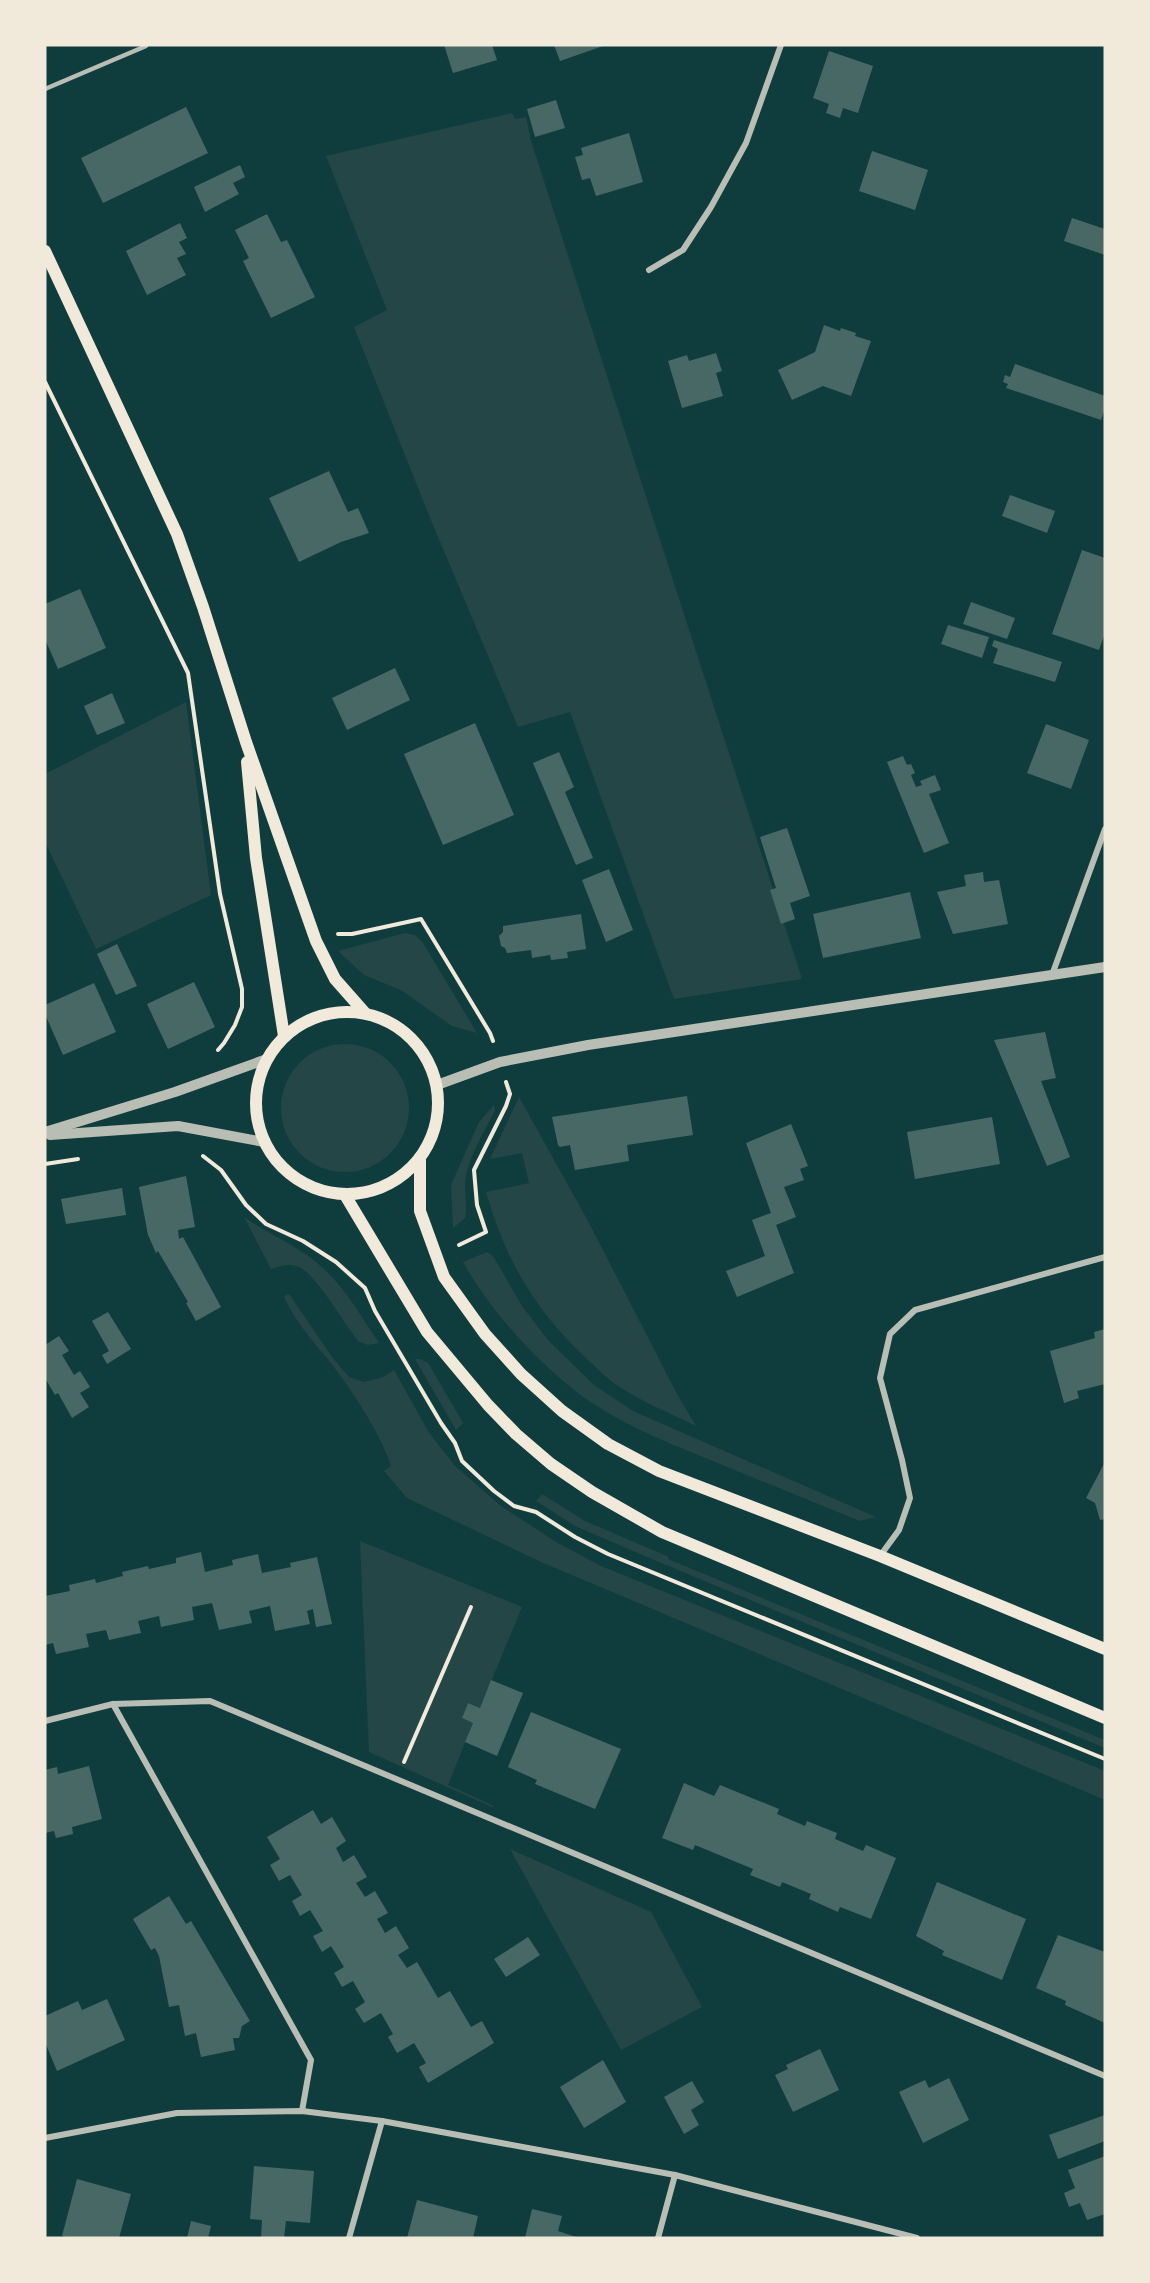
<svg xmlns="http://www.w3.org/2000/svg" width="1150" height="2283" viewBox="0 0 1150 2283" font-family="Helvetica,sans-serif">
	<rect width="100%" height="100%" fill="#0f3d3e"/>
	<g fill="#244646">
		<polygon points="512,113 515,119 526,117 531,141 802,979 674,999 570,712 518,727 428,513 354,327 387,310 326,156"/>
		<polygon points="186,702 211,895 96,949 45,842 45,774"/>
		<polygon points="405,933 415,935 423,943 477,1033 452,1026 401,990 364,975 338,951"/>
		<circle cx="345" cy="1108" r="64"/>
		<path d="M519,1097L588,1221L676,1392L696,1426C670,1413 642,1402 618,1386C607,1379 597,1368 587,1359C535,1311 505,1259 486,1192L529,1183L522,1153L490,1159Z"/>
		<path d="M494,1105L495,1110C485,1130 471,1153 466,1175C463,1189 468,1204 465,1218L453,1228L451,1185L479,1122Z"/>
		<path d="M244,1217C269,1235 300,1246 323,1268C346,1289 362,1318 379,1343L368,1345L358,1341C346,1326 315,1273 299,1267C289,1263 281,1266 271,1269Z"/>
		<path d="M487,1252L493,1256L522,1306L548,1340L594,1385L633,1411L876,1517L860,1521C813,1502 767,1483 720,1464C677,1446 631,1429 592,1403C543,1369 492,1314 463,1262Z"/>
		<path d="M289,1294L332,1357L349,1377L364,1382L383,1377L394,1370L428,1431L454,1465L501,1506L556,1542L601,1566L1105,1771V1800L541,1562L407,1498L384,1471L391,1466C381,1436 361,1405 342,1378C323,1350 297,1328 284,1296Z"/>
		<polygon points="415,1359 420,1359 428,1363 463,1423 456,1430"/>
		<polygon points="542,1494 585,1521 669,1557 668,1559 1105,1740 1105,1748 647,1557 575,1526 536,1501"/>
		<polygon points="360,1541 522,1607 480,1708 468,1703 462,1718 473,1723 448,1785 494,1806 492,1807 369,1752"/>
		<polygon points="510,1849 651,1912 702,2007 621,2050"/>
	</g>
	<g fill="#486865">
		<polygon points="444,45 492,45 497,60 453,73"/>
		<polygon points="554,45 606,45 560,61"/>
		<polygon points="829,51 873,66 858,113 843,108 840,118 826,113 829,104 813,98"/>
		<polygon points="556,100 565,128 535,137 527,109"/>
		<polygon points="186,107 208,153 103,203 81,158"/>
		<polygon points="629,133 643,182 596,196 590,178 582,180 575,157 583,155 581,148"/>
		<polygon points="872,151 928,170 915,210 859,191"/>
		<polygon points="240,165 245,177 233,183 239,194 205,212 194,187"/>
		<polygon points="267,214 281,242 287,240 315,297 271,318 243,261 249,258 235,230"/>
		<polygon points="1072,218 1105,229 1105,255 1064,241"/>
		<polygon points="180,223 187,238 179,242 186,254 177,258 186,275 147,295 126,251"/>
		<polygon points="824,325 840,331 841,328 856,333 855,336 871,341 851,396 823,386 792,400 778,370 815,352"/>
		<polygon points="716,353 722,371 716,373 723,396 682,408 668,361 687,355 689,361"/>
		<polygon points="1015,364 1105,396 1105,408 1101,420 1006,388 1008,384 1003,382 1005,375 1010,377"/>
		<polygon points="329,471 348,512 358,508 369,533 341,542 299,562 269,498"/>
		<polygon points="1010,495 1055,511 1047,533 1002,516"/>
		<polygon points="1082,550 1105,558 1105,633 1099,650 1052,634"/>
		<polygon points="80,589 106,648 58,669 45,639 45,604"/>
		<polygon points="971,602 1015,618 1007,639 963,624"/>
		<polygon points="948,625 989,637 982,658 941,644"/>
		<polygon points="994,640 1062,662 1055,682 993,663 998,649 992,646"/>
		<polygon points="395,668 410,700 347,730 332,698"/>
		<polygon points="112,693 125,723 97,735 84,706"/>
		<polygon points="475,723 514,815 443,845 404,754"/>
		<polygon points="1046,724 1089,740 1071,789 1027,773"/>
		<polygon points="559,752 574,787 565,792 593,858 576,865 533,763"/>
		<polygon points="903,756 907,765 911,764 915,773 911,775 916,787 922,785 920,781 935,775 941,790 929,794 949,843 924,853 887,762"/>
		<polygon points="787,828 810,896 790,903 795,919 781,924 770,890 776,888 760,837"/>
		<polygon points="609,869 633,930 606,942 582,880"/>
		<polygon points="983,872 984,882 999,880 1008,924 953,934 937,892 966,886 964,875"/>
		<polygon points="910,892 921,938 823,958 813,914"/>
		<polygon points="581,914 586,949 567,952 568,958 551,960 550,955 532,958 531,950 507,953 505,948 501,946 499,936 503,932 503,926"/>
		<polygon points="117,944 137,986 116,995 97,954"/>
		<polygon points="194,982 215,1027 168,1049 147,1004"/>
		<polygon points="94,983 116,1032 63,1055 45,1014 45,1005"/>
		<polygon points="1045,1032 1056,1078 1041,1081 1070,1157 1047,1166 994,1040"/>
		<polygon points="687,1096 693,1135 627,1145 629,1161 575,1170 570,1145 560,1147 558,1145 552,1117"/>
		<polygon points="992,1117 1000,1164 915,1179 907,1132"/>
		<polygon points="791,1124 808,1166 800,1169 804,1180 784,1187 796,1217 776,1225 794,1273 737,1297 726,1271 765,1256 752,1220 771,1213 746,1143"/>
		<polygon points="186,1176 195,1227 178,1230 179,1239 183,1237 221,1307 196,1321 186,1303 188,1302 158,1251 156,1253 148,1235 139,1187"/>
		<polygon points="122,1188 126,1215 66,1224 61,1199"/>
		<polygon points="108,1312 131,1349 107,1364 102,1355 109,1351 92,1321"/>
		<polygon points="1105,1329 1105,1384 1077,1391 1079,1398 1064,1403 1050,1351 1095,1338 1094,1332"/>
		<polygon points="59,1336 69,1351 62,1355 74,1375 80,1371 90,1387 80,1393 89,1407 72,1418 58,1393 55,1395 45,1378 45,1345"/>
		<polygon points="1105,1462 1105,1519 1100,1520 1095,1503 1086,1498"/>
		<polygon points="201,1552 205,1572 233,1565 232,1560 258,1554 262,1573 291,1567 290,1563 317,1557 332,1624 316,1627 313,1609 307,1611 310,1624 275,1631 270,1606 249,1611 252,1623 219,1630 212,1603 192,1607 194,1620 161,1627 159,1616 138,1621 141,1633 109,1640 106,1630 86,1634 89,1647 56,1654 53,1643 45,1645 45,1596 70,1591 69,1585 95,1579 96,1583 123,1576 122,1572 148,1566 149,1569 176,1563 176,1558"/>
		<polygon points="491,1680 523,1693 497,1756 465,1742 473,1723 462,1718 468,1703 480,1708"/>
		<polygon points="531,1712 621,1749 595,1809 535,1784 537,1780 508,1767"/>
		<polygon points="89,1766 102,1819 72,1827 73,1834 56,1838 54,1831 45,1833 45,1770 57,1767 58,1774"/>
		<polygon points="684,1783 714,1796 720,1785 779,1809 777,1814 805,1826 807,1821 837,1833 835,1839 863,1851 866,1845 896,1858 871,1919 840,1907 838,1912 809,1899 811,1894 782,1882 780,1887 750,1875 753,1869 695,1845 693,1850 662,1838"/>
		<polygon points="313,1810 321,1824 332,1817 346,1841 336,1848 343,1862 354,1855 367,1877 356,1883 365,1897 375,1891 388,1913 377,1919 385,1933 396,1926 409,1948 398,1955 407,1968 417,1962 438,1998 450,1991 471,2027 482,2021 494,2043 428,2083 419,2067 426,2063 414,2043 397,2053 388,2037 393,2034 381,2013 364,2023 355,2009 365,2002 353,1981 342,1987 334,1973 344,1967 331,1946 322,1952 313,1936 323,1931 310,1910 300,1916 292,1901 302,1895 290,1875 279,1881 270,1865 280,1859 267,1837"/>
		<polygon points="937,1882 1026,1919 1002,1980 942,1955 944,1951 916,1936"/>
		<polygon points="169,1896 186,1924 191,1921 250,2021 242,2026 239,2038 233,2038 235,2050 201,2057 196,2033 185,2036 179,2005 169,2007 159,1956 155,1948 151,1950 133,1919"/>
		<polygon points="1058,1935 1105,1952 1105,2023 1065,2005 1066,2001 1036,1988"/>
		<polygon points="528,1937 540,1955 506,1977 494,1959"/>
		<polygon points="107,1999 125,2040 57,2071 45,2042 45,2016 78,2001 82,2010"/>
		<polygon points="820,2049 839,2090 793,2112 775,2075 788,2069 786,2065"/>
		<polygon points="603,2060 626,2102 584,2128 560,2087"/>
		<polygon points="949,2078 969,2120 923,2143 899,2092 925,2080 929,2088"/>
		<polygon points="692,2081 704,2102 691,2110 699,2125 684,2134 664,2097"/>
		<polygon points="1105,2115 1105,2141 1058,2159 1049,2135"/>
		<polygon points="1105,2156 1105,2214 1087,2220 1080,2203 1069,2207 1064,2193 1075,2188 1068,2170"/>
		<polygon points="254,2166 314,2171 310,2223 286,2221 284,2238 261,2238 262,2220 250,2219"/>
		<polygon points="77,2179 131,2194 119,2238 69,2238 62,2236"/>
		<polygon points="417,2200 478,2216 473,2238 407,2238"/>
		<polygon points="532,2209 562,2216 558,2231 579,2238 525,2238"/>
		<polygon points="191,2221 211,2226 208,2238 187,2238"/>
	</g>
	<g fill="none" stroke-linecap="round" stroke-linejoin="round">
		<g stroke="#f1e9da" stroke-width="4">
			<polyline points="45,382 188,673 220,894 242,989 242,1007 235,1025 224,1043 218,1050"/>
			<polyline points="338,934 352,934 421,919 490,1033 493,1041"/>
			<polyline points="203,1156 221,1170 246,1205 266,1224 303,1241 336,1262 365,1288 375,1311 441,1423 455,1443 462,1461 494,1491 514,1506 536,1512 575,1537 608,1554 1105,1759"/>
			<polyline points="45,1164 78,1159"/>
			<polyline points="459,1245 486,1232 477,1205 474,1170 506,1106 510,1094 506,1082"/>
			<polyline points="404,1762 471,1607"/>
		</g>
		<polyline stroke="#b8beb3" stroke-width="4.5" points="45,89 146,46"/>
		<g stroke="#b8beb3" stroke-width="6">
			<polyline points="649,270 683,250 711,207 746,143 781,45"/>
			<polyline points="1052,975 1105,829"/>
			<polyline points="880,1556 899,1530 910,1498 902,1460 880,1378 890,1334 915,1310 1105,1257"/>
			<polyline points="113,1704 311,2060 302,2111"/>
			<polyline points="45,1721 113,1704 210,1701 1105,2076"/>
			<polyline points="45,2138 177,2113 302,2111 382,2121 675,2175 917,2238"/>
			<polyline points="349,2238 382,2121"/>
			<polyline points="658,2238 675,2175"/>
		</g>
		<g stroke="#b8beb3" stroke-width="10">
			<polyline points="437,1085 500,1062 588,1045 1105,967"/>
			<polyline points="45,1132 175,1092 267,1059"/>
			<polyline points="50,1135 178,1126 264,1142"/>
		</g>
		<g stroke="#f1e9da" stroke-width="12">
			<polyline points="45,251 177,534 203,607 246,742 316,941 335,979 365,1013"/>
			<polyline points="247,762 256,858 284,1036"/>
			<circle cx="347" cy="1103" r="91"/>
			<polyline points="420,1160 420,1211 444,1277 485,1334 521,1374 562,1411 608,1444 659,1471 880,1556 1105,1649"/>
			<polyline points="345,1195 427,1332 488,1405 516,1434 551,1464 592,1492 662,1532 1105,1718"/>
		</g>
	</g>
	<rect width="1150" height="2283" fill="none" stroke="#f1e9da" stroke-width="93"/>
</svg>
